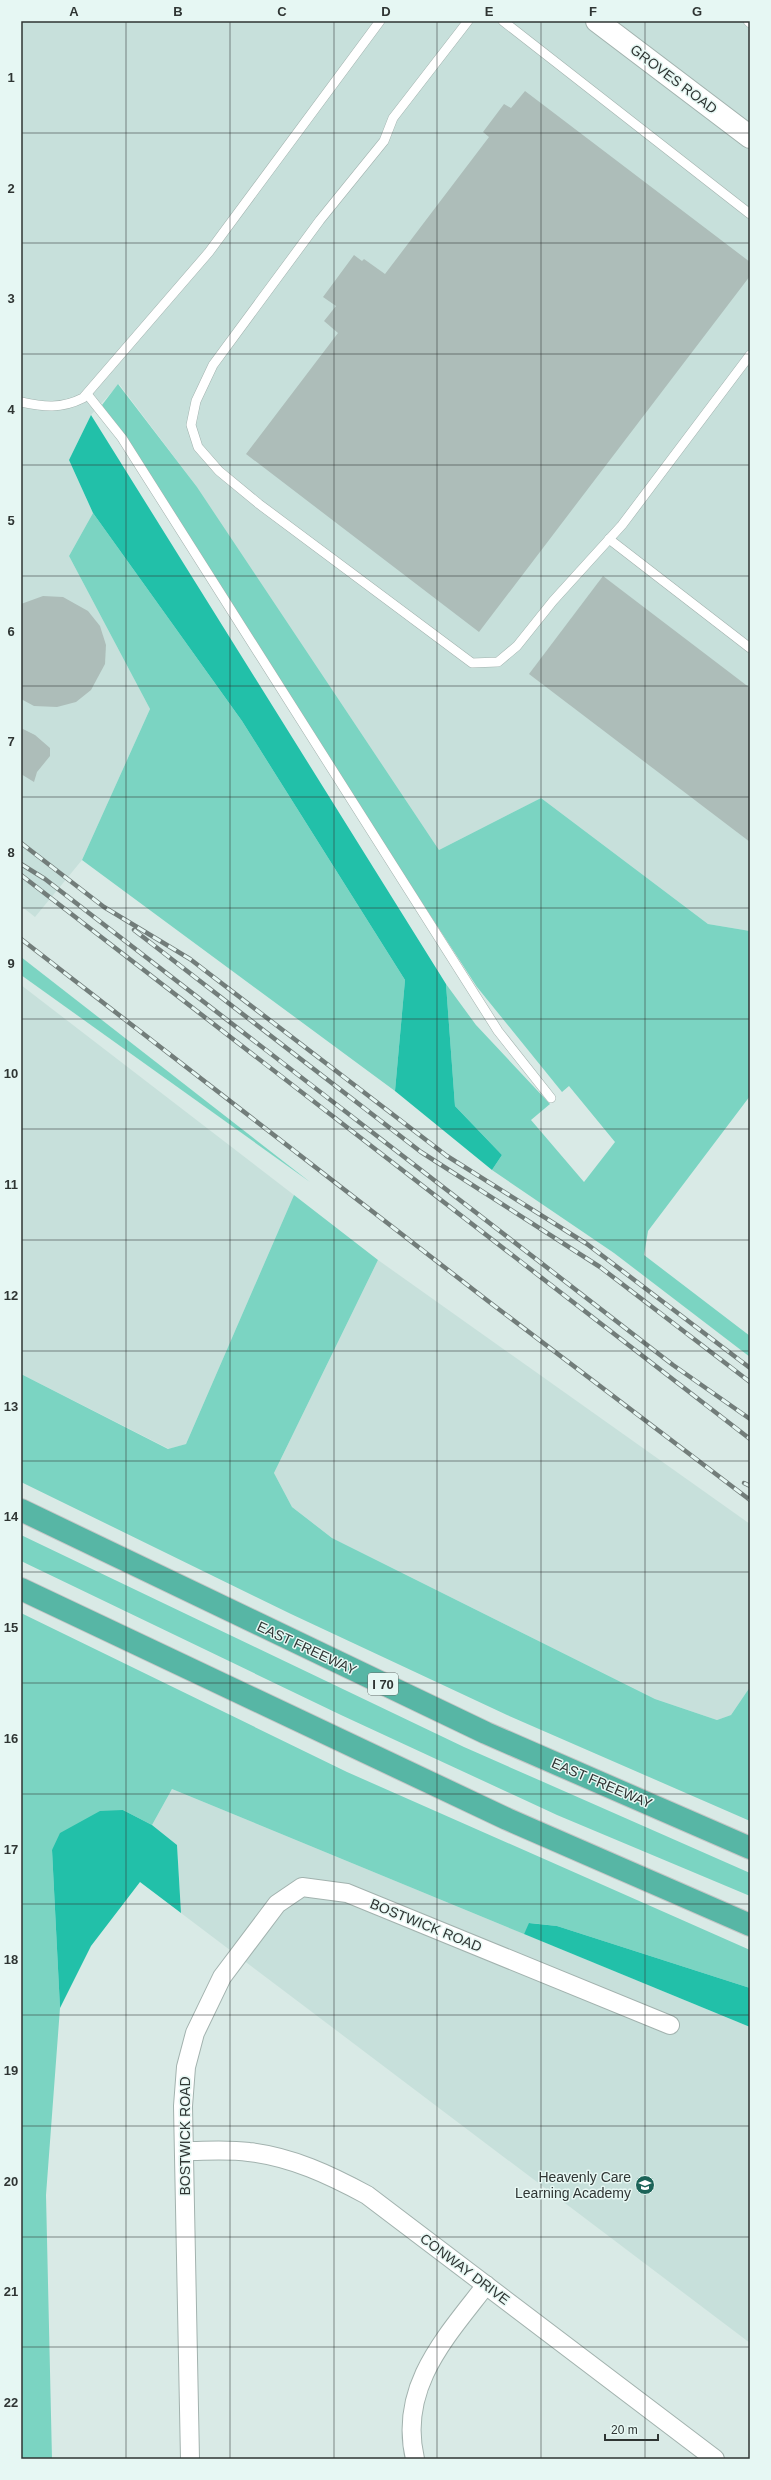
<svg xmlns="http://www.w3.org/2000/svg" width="771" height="2480" viewBox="0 0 771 2480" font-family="Arial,sans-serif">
	<rect width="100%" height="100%" fill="#d9eae6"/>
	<g fill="#c7e0db">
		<polygon points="21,21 750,21 750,931 708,924 541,798 439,850 197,487 119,384 91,415 69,460 93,513 69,556 150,709 82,860 35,917 21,906"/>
		<polygon points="21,985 294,1195 186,1444 169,1449 21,1374"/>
		<polygon points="378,1260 750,1524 750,1687 731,1715 717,1720 655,1699 332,1538 292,1507 274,1473"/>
		<polygon points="172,1789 750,2027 750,2343 181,1913 177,1845 152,1825"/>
	</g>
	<g fill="#7bd4c2">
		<polygon points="118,384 197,487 439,850 541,798 708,924 750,931 750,1096 648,1231 644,1255 750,1336 750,1357 614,1253 492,1170 502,1155 455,1106 446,984 476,1025 550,1104 531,1120 584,1182 615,1142 569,1086 562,1092 477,987 296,709 102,405"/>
		<polygon points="93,513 242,721 405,980 395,1091 82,860 150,709 69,556"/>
		<polygon points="21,957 310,1182 21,975"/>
		<polygon points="294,1195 378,1260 274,1473 292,1507 332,1538 655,1699 717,1720 731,1715 750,1687 750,1821 507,1715 291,1614 21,1482 21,1374 168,1449 186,1444"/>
		<polygon points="21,1535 464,1747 750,1873 750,1896 557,1815 341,1715 21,1561"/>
		<polygon points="21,1613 347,1772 750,1950 750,1988 557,1926 530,1923 524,1934 172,1789 152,1825 123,1810 52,1850 60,2008 46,2195 52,2459 21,2459"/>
	</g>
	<g fill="#22c0a9">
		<polygon points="91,415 446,984 455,1106 502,1155 492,1170 395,1091 405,980 242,721 93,513 69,460"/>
		<polygon points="123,1810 152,1825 177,1845 181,1913 140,1882 91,1946 60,2008 52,1850 60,1833 100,1811"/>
		<polygon points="529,1923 557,1926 750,1988 750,2027 524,1934"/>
	</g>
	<g fill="#adbdb9">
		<polygon points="525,91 750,262 750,276 479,632 246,454 338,333 324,321 336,306 323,297 354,255 362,261 364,259 385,274 489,137 483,132 504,104 511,108"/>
		<polygon points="603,576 750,688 750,842 529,674"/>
		<polygon points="43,596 63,597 88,611 100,626 106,645 105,664 91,690 76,702 57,707 34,706 21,699 21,604"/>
		<polygon points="21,728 35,735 50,748 50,756 37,772 34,782 21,774"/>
	</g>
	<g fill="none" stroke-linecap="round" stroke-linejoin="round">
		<defs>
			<g id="service">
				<polyline points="468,21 393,118 384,141 320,220 213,365 196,401 191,425 198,447 219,471 259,504 472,663 498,662 517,646 553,601 622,525 750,355"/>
				<polyline points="503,21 750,214"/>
				<polyline points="748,21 750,23"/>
				<polyline points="87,394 122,438 498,1031 551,1098"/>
				<path d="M21,402C44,407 61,409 83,398L209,252L380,21"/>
				<polyline points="609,539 750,648"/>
			</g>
			<g id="minor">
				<path d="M184,2151C206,2151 228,2149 249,2152C292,2157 330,2175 367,2195L715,2459"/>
				<polyline points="190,2459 183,2106 186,2067 195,2033 222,1977 277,1904 302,1887 347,1893 670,2025"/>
				<path d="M415,2459C398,2387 446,2337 486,2285"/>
			</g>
			<polyline id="tertiary" points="597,21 750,137"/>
			<g id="motorway">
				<polyline points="21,1510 486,1733 750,1848"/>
				<polyline points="21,1589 507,1819 750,1925"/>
			</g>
		</defs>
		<use href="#service" stroke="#a2b2ae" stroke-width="10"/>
		<use href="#minor" stroke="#a2b2ae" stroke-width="20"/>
		<use href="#tertiary" stroke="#a2b2ae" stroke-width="24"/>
		<use href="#motorway" stroke="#c5c6c6" stroke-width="24"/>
		<use href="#service" stroke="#fff" stroke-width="9"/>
		<use href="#minor" stroke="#fff" stroke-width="18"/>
		<use href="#tertiary" stroke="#fff" stroke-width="22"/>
		<use href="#motorway" stroke="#57b6a5" stroke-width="22"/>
		<defs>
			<g id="rail">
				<polyline points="21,843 104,907 190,959 447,1156 587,1244 750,1368"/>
				<polyline points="21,864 45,879 673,1365 750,1419"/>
				<polyline points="21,875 750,1439"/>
				<polyline points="134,930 421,1152 600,1267 750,1382"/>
				<polyline points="21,939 488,1301 750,1500"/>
				<polyline points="744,1483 750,1486"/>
			</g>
		</defs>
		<use href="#rail" stroke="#727d7a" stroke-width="4.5"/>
		<use href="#rail" stroke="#e6f7f3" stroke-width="3" stroke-dasharray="9" stroke-linecap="butt"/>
	</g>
	<path fill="none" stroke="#2f3533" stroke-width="1" stroke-opacity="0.55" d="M126,21V2459M230,21V2459M334,21V2459M437,21V2459M541,21V2459M645,21V2459M21,133H750M21,243H750M21,354H750M21,465H750M21,576H750M21,686H750M21,797H750M21,908H750M21,1019H750M21,1129H750M21,1240H750M21,1351H750M21,1461H750M21,1572H750M21,1683H750M21,1794H750M21,1904H750M21,2015H750M21,2126H750M21,2237H750M21,2347H750"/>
	<defs>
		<symbol id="school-disc" viewBox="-11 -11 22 22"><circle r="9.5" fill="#1c6358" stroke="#e6f7f3"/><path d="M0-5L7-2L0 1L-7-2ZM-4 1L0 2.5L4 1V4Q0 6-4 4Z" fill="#fff"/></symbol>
	</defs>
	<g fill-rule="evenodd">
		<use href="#school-disc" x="634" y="2174" width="22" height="22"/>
	</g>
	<g text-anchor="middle" stroke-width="3" stroke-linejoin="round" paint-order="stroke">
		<rect fill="#e6f7f3" stroke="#666f6d" stroke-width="1" x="368" y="1673" width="30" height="22" rx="3"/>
		<g font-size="13" font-weight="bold" fill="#2f3533">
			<text x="383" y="1689">I 70</text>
		</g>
		<g font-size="14" fill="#2f3533" stroke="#e6f7f3">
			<text transform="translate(674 79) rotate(37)" y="5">GROVES ROAD</text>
			<text transform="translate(307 1648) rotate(25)" y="5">EAST FREEWAY</text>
			<text transform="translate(602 1783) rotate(23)" y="5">EAST FREEWAY</text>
			<text transform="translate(426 1925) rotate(22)" y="5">BOSTWICK ROAD</text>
			<text transform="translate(185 2136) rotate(-90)" y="5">BOSTWICK ROAD</text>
			<text transform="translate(465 2269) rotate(37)" y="5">CONWAY DRIVE</text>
		</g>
		<g font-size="14" fill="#2f3533" stroke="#e6f7f3" text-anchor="end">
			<text x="631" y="2182">Heavenly Care<tspan x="631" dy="16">Learning Academy</tspan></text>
		</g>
	</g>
	<rect width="771" height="2480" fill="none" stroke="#e6f7f3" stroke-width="44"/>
	<path d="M605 2434v6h53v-6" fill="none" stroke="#2f3533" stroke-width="2"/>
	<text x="611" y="2434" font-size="12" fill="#2f3533" stroke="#e6f7f3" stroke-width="3" paint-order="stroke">20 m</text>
	<rect x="22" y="22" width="727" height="2436" fill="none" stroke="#2f3533" stroke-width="1.5"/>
	<g font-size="13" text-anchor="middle" font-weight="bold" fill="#2f3533">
		<text x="74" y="16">A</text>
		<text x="178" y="16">B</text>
		<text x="282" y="16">C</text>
		<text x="386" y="16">D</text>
		<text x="489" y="16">E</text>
		<text x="593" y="16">F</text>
		<text x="697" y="16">G</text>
		<text x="11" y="82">1</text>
		<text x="11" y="193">2</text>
		<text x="11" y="303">3</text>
		<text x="11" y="414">4</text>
		<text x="11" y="525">5</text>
		<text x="11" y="636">6</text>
		<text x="11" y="746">7</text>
		<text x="11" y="857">8</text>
		<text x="11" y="968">9</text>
		<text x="11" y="1078">10</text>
		<text x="11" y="1189">11</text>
		<text x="11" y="1300">12</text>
		<text x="11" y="1411">13</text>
		<text x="11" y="1521">14</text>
		<text x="11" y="1632">15</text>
		<text x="11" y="1743">16</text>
		<text x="11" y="1854">17</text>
		<text x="11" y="1964">18</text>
		<text x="11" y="2075">19</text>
		<text x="11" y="2186">20</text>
		<text x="11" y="2296">21</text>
		<text x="11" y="2407">22</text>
	</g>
</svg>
